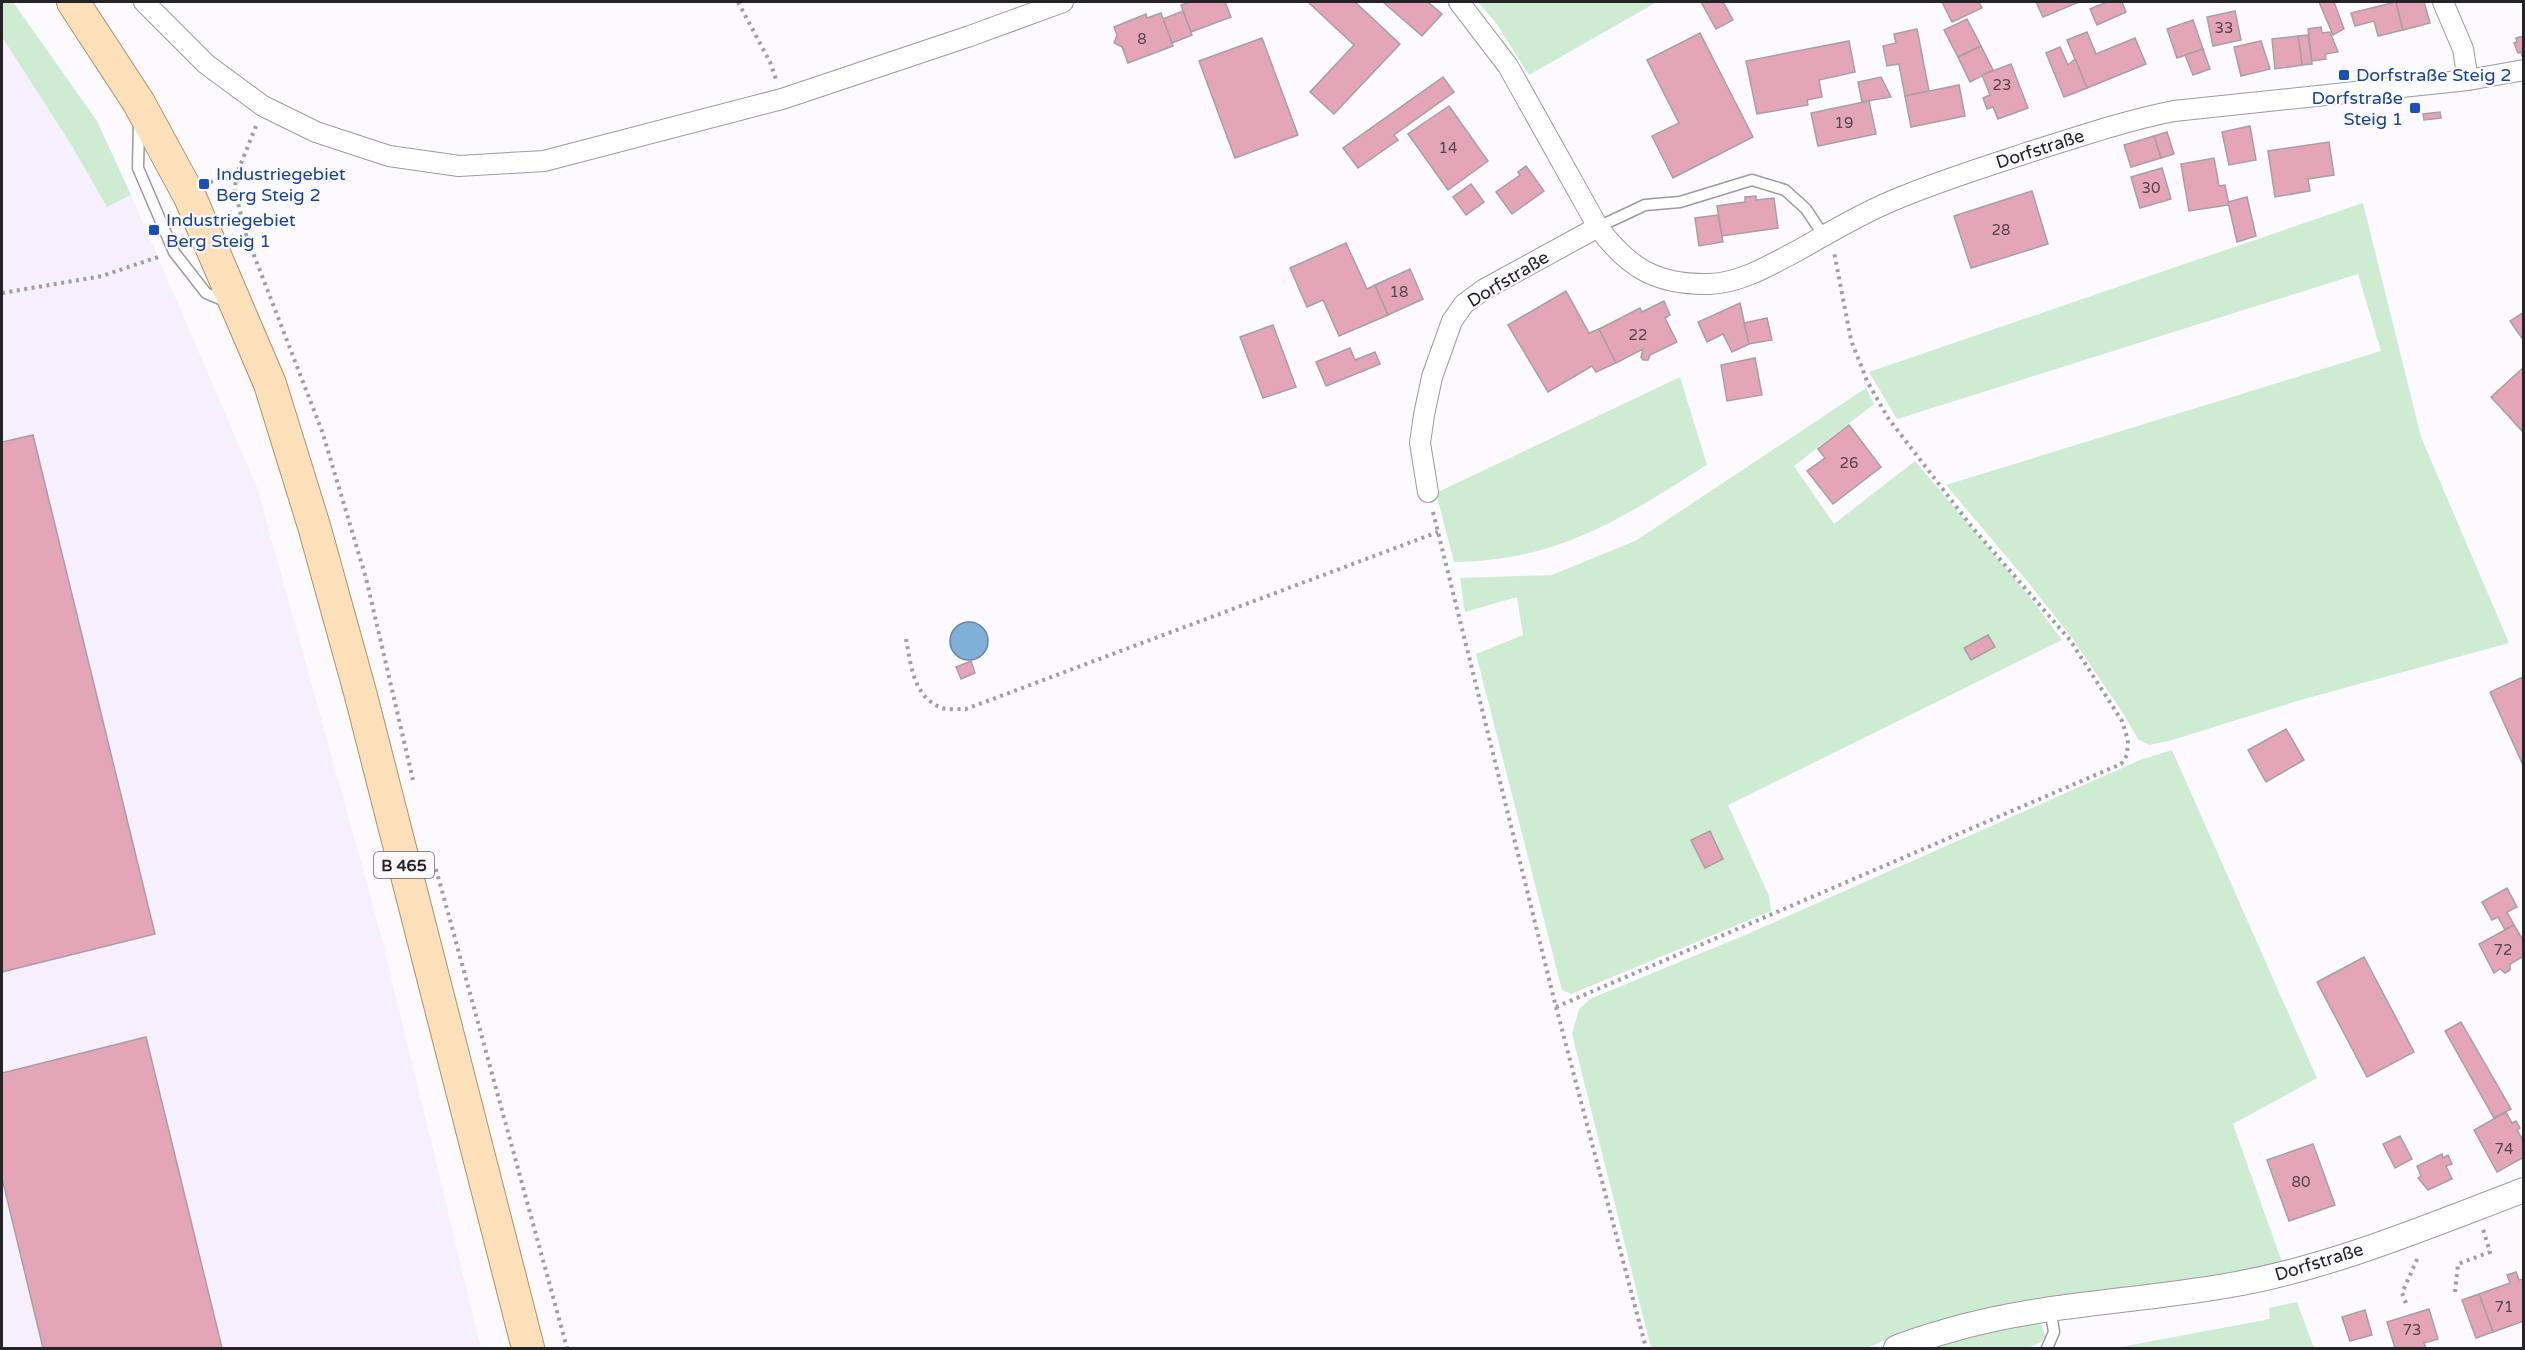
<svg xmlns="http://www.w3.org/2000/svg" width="2525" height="1350" viewBox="0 0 2525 1350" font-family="'Varela Round',sans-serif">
	<rect width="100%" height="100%" fill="#fcfafe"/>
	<polygon fill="#f6f0fe" points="2,37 72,146 107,207 131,195 257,487 380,931 481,1348 2,1348"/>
	<g fill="#cdecd1">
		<polygon points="2,2 13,2 97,121 131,195 107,207 72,146 2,37"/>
		<polygon points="1478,2 1657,2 1529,75 1496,23"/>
		<polygon points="2363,203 2421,437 2509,643 2304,699 2169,741 2149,745 2138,739 2123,713 2072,638 2027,581 1946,485 2381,351 2358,274 1897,419 1869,372"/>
		<path d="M1680,377L1707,465C1620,519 1561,560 1454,562L1436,493Z"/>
		<polygon points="1866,388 1874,404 1794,466 1834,524 1915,461 2029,596 2062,640 1728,805 1769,896 1771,911 1571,994 1562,990 1476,654 1523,635 1517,597 1465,612 1460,578 1552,575 1637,540"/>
		<polygon points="2172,750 2317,1078 2233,1124 2283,1265 1901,1333 1867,1348 1651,1348 1572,1034 1579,1009 1592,998 1750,933 2140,760"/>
		<polygon points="2297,1302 2314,1348 2115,1348 2270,1319 2269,1308"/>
		<polygon points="2036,1323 2042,1325 2045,1336 2041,1342 2028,1348 1931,1348 1972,1336"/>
	</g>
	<circle fill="#80afd8" stroke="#6485a3" stroke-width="1.5" cx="969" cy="641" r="19"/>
	<g fill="#e4a5b9" stroke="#a89fa2" stroke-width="1.5">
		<polygon points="1190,2 1225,2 1231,17 1191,32 1181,5"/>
		<polygon points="1311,2 1355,2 1400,44 1334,114 1310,92 1354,45 1309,3"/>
		<polygon points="1383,2 1428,2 1442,14 1422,36"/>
		<polygon points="1701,2 1723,2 1733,20 1716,29"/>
		<polygon points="1942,2 1979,2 1982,8 1952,22"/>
		<polygon points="2036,2 2079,2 2043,17"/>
		<polygon points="2107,2 2122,2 2126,12 2097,25 2090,9"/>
		<polygon points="2319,2 2334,2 2344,29 2333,35"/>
		<polygon points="2396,2 2403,30 2378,36 2374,21 2355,26 2351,13"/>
		<polygon points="2396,2 2424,2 2430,23 2403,30"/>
		<polygon points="1183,11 1192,35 1172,43 1163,19"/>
		<polygon points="2235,11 2241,40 2213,46 2207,17"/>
		<polygon points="1161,13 1173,46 1128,63 1122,47 1114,43 1117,35 1114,27 1146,14 1147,18"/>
		<polygon points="1967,19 1981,46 1958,57 1944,30"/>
		<polygon points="2193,20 2203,49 2177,58 2167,29"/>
		<polygon points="2321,27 2322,33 2330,32 2338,52 2325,54 2326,59 2312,61 2308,29"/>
		<polygon points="1917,29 1929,91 1905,96 1899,64 1887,66 1883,46 1896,43 1894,34"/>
		<polygon points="2087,32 2096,54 2135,38 2146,64 2087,88 2067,40"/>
		<polygon points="1700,33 1753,137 1673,178 1652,136 1679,123 1647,60"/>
		<polygon points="2308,35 2312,64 2302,65 2298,36"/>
		<polygon points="2298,36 2302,65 2275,69 2272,39"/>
		<polygon points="2524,36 2524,56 2522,56 2521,52 2518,53 2514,43 2517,42 2516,38"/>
		<polygon points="1262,38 1298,135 1235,158 1199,61"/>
		<polygon points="1849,41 1855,72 1819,80 1822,97 1807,100 1808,105 1757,114 1746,61"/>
		<polygon points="2261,41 2270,69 2241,76 2234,47"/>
		<polygon points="1981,46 1993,70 1970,82 1958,57"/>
		<polygon points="2060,47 2068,65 2075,59 2087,88 2064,97 2046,53"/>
		<polygon points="2203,49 2210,69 2193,75 2185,55"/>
		<polygon points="2011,64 2028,108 1998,119 1993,107 1987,109 1983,98 1990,95 1982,75"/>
		<polygon points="1443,77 1454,92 1394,135 1398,140 1358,168 1343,148"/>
		<polygon points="1881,77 1891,97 1862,102 1858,82"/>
		<polygon points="1959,85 1965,116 1911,127 1905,96"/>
		<polygon points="1869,101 1876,134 1818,146 1811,113"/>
		<polygon points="1449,106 1488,161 1448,190 1408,134"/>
		<polygon points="2440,112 2441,118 2424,120 2423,114"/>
		<polygon points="2250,126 2256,160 2229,165 2222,132"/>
		<polygon points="2167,132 2174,154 2161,158 2154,136"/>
		<polygon points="2154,136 2161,158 2131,167 2124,145"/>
		<polygon points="2329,142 2334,175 2308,179 2310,191 2275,197 2268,151"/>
		<polygon points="2214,158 2219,186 2225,185 2229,205 2189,211 2181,164"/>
		<polygon points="1526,166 1544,191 1512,214 1496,192 1520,175 1518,172"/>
		<polygon points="2162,168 2171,199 2140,208 2131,177"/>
		<polygon points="1471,184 1484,202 1466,215 1453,197"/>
		<polygon points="2032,191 2048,244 1971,268 1954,216"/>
		<polygon points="1756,196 1756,200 1774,198 1778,228 1722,236 1717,206 1745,202 1745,197"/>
		<polygon points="2247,197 2256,236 2237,242 2228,202"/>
		<polygon points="1718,215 1723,242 1699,246 1695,218"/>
		<polygon points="1346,243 1367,289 1375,285 1388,315 1339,336 1323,300 1307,307 1290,268"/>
		<polygon points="1410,269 1423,299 1388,315 1375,285"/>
		<polygon points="1566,291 1589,333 1599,329 1616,363 1596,372 1592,366 1548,392 1508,325"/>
		<polygon points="1664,301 1670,315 1665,318 1677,342 1650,355 1648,360 1643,360 1641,357 1643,349 1616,363 1599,329 1640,308 1642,312"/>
		<polygon points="1740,303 1749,344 1732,352 1723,334 1707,342 1698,322"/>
		<polygon points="2524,312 2524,341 2510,321"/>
		<polygon points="1767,318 1772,340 1749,344 1744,323"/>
		<polygon points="1273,325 1296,387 1263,398 1240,337"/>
		<polygon points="1350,348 1355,360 1375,352 1380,364 1326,386 1316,362"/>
		<polygon points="1755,358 1762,395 1727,401 1721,365"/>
		<polygon points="2524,367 2524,433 2491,397"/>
		<polygon points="1849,425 1881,467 1833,504 1807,471 1825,458 1818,449"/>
		<polygon points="33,435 155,934 2,972 2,442"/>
		<polygon points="1988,635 1995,647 1971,660 1964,648"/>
		<polygon points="971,661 975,673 961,679 956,667"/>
		<polygon points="2523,677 2524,765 2523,765 2490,692"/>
		<polygon points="2286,729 2304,760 2266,782 2248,750"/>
		<polygon points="1710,831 1723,859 1705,868 1691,840"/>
		<polygon points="2507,888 2517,907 2507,912 2514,925 2505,930 2498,917 2492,920 2482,902"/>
		<polygon points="2514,925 2524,942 2524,956 2510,964 2510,970 2505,973 2500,969 2494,973 2479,944"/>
		<polygon points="2364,957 2414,1052 2367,1077 2317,982"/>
		<polygon points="2461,1022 2511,1109 2494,1118 2445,1031"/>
		<polygon points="146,1037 222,1348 43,1348 2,1178 2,1073"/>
		<polygon points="2506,1112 2512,1123 2516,1121 2520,1128 2517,1130 2524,1142 2524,1157 2497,1172 2474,1130"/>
		<polygon points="2400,1136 2412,1159 2395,1168 2383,1144"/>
		<polygon points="2313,1144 2335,1205 2289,1221 2267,1160"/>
		<polygon points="2442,1154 2443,1158 2448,1155 2452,1164 2446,1166 2452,1179 2428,1190 2418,1178 2421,1176 2417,1166"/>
		<polygon points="2516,1272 2519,1280 2524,1279 2524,1321 2493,1332 2479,1294 2510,1283 2507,1275"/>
		<polygon points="2479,1294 2493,1332 2476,1338 2462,1300"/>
		<polygon points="2429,1309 2438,1339 2424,1343 2426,1348 2395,1348 2387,1322"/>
		<polygon points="2365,1310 2372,1335 2350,1341 2342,1317"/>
	</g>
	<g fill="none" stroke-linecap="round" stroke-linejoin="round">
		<defs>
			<g id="service">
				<polyline points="139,122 138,168 174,252 206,293 227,302"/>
				<polyline points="1598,227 1645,205 1680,202 1752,180 1785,190 1806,209 1824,236"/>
				<polyline points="2047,1348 2054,1332 2050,1308"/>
			</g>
			<g id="minor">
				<polyline points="144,2 206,64 263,106 316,132 389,156 459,166 544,161 782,99 970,36 1063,2"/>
				<path d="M1459,2L1508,66L1598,227C1628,268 1657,285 1709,284C1741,283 1770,265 1797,251C1829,233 1860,214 1894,200C1941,180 1990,165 2039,149C2084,135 2128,120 2174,111L2468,80L2524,70"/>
				<polyline points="2443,2 2463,49 2468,80"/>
				<polyline points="1428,492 1420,443 1424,415 1432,377 1452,321 1464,304 1483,290 1598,227"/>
			</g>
			<path id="tertiary" d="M1896,1348C1912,1341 1930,1336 1947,1331C2037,1304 2133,1302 2225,1286C2328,1269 2426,1227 2524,1190"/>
			<polyline id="primary" points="73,2 139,103 190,197 270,384 314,526 360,692 528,1348"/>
		</defs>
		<use href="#service" stroke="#9c99a0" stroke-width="13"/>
		<use href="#minor" stroke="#9c99a0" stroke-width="22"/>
		<use href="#tertiary" stroke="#9c99a0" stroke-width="26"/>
		<use href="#primary" stroke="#ae9167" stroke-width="34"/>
		<g stroke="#a09ea2" stroke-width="4" stroke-dasharray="3 4.5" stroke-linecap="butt">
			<polyline points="738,2 770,62 776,79"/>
			<polyline points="256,126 236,176 235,190 245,232 322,431 366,578 413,780"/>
			<polyline points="210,182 236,176"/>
			<polyline points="2,293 102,276 158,257"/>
			<polyline points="1433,512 1556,1007 1646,1348"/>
			<path d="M906,639C911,665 913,697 942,708C948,710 958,709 966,709L1438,532"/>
			<polyline points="436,869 567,1348"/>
			<polyline points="1556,1007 2121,764 2127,755 2128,740 2122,721 2070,640 1972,527 1888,418 1867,381 1851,340 1834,252"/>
			<polyline points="2455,1292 2458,1264 2490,1252 2483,1229"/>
			<polyline points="2406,1303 2402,1293 2419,1255"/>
		</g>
		<use href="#service" stroke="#fff" stroke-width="10"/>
		<use href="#minor" stroke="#fff" stroke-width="20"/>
		<use href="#tertiary" stroke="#fff" stroke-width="24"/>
		<use href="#primary" stroke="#fbe0b9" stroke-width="32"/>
	</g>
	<g fill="#1a4fb4" stroke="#fcfafe" stroke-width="2">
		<rect x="2338" y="69" width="12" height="12" rx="3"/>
		<rect x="2409" y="102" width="12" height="12" rx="3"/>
		<rect x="198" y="178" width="12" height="12" rx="3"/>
		<rect x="148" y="224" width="12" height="12" rx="3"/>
	</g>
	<g text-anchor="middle" stroke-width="4.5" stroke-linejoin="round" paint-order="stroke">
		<g font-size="15" fill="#54444b">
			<text x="2224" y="33">33</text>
			<text x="1142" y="44">8</text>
			<text x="2002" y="90">23</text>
			<text x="1844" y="128">19</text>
			<text x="1448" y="153">14</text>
			<text x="2151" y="193">30</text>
			<text x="2001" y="235">28</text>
			<text x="1399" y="297">18</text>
			<text x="1638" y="340">22</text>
			<text x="1849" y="468">26</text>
			<text x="2503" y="955">72</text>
			<text x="2504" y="1154">74</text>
			<text x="2301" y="1187">80</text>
			<text x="2504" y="1312">71</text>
			<text x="2412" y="1335">73</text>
		</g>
		<rect fill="#fcfafe" stroke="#656467" stroke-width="1.5" x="374" y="852" width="60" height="26" rx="4.5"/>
		<g font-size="16" font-weight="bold" fill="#242326">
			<text x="404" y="871">B 465</text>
		</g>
		<g font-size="18" fill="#164399" stroke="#fcfafe" text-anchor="start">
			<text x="2356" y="81">Dorfstraße Steig 2</text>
			<text x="2403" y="104" text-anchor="end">Dorfstraße<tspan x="2403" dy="21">Steig 1</tspan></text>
			<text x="216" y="180">Industriegebiet<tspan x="216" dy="21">Berg Steig 2</tspan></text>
			<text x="166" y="226">Industriegebiet<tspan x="166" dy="21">Berg Steig 1</tspan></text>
		</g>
		<g font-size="18" fill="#242326" stroke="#fcfafe">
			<text transform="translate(2040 149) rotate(-18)" y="6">Dorfstraße</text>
			<text transform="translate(1508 279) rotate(-31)" y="6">Dorfstraße</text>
			<text transform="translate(2319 1262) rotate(-17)" y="6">Dorfstraße</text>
		</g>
	</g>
	<rect width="2525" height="1350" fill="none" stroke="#242326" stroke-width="6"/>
</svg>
